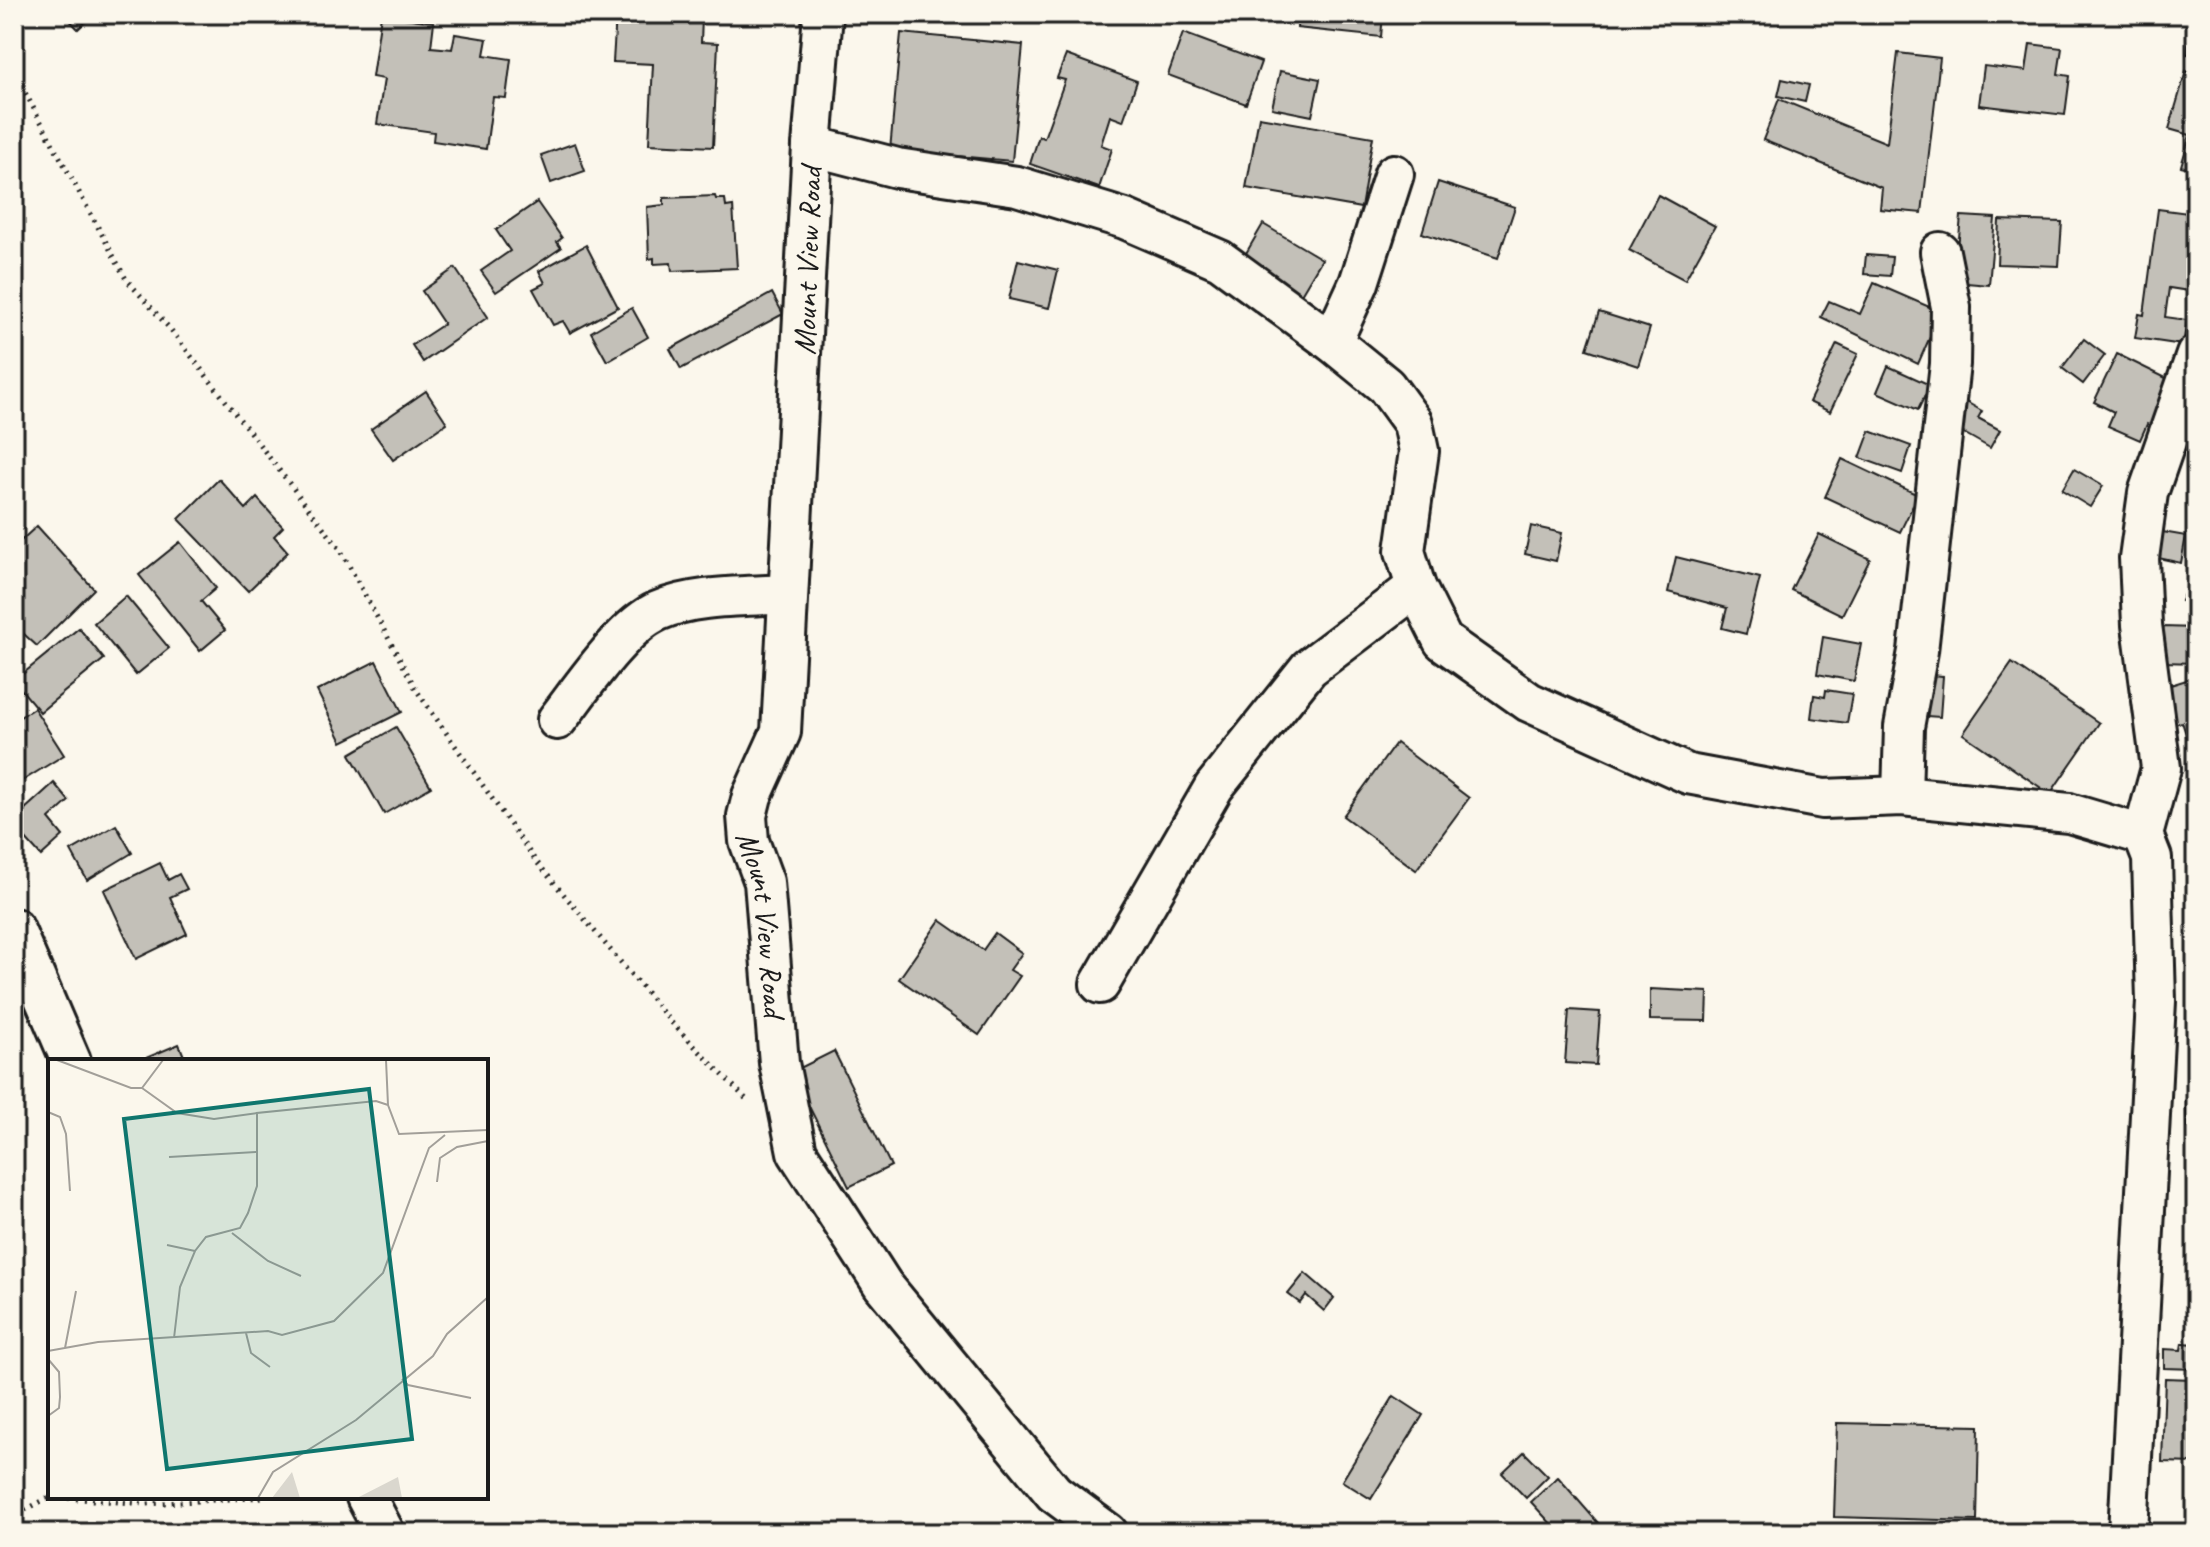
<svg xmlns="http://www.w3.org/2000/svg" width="2210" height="1547" viewBox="0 0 2210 1547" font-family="Caveat,sans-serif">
	<rect width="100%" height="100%" fill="#fbf7ec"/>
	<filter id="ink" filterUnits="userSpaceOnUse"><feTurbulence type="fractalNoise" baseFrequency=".0125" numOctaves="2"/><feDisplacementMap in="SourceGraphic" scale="16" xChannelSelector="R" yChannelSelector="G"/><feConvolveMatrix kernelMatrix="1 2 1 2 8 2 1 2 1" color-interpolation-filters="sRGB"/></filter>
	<g filter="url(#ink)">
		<g fill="#c3c0b8" stroke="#1c1c1c" stroke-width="2">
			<polygon points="64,14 94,14 78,29"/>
			<polygon points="616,14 702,18 701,42 718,43 713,147 649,144 653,64 613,62"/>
			<polygon points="1298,14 1383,14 1381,37 1297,28"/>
			<polygon points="2191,14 2196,14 2196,55 2187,54"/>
			<polygon points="381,15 434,22 431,47 452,49 455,34 487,39 484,55 511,59 506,98 493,97 486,149 433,141 434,132 377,124 384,79 372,77"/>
			<polygon points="901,33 1023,45 1012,161 890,150"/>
			<polygon points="1183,33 1261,62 1246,104 1168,75"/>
			<polygon points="2030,44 2062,48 2058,74 2070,76 2065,115 1979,105 1984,66 2026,71"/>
			<polygon points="1898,53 1940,58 1922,213 1880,209 1882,188 1763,140 1779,99 1887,143"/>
			<polygon points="1066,55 1137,81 1123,121 1110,116 1101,145 1112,149 1099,188 1030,164 1039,136 1044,138 1065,80 1057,78"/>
			<polygon points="1280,71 1320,79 1312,116 1272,108"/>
			<polygon points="2186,71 2196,75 2196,170 2181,166 2190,135 2169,129"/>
			<polygon points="1782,79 1809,85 1805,102 1778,96"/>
			<polygon points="1259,117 1373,137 1361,208 1246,188"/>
			<polygon points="575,143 585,171 551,183 541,155"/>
			<polygon points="1438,182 1515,207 1498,258 1422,233"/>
			<polygon points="1658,195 1715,226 1685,280 1629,250"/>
			<polygon points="715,196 716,199 725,199 726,207 733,206 737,268 672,271 671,263 654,264 654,258 649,259 647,207 664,205 664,198"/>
			<polygon points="537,202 562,238 557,242 561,248 496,292 481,271 510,251 496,230"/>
			<polygon points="2158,209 2196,214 2189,291 2169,288 2165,317 2187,320 2183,345 2135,338 2139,314 2144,315"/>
			<polygon points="1961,216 1995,218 1989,285 1955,282"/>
			<polygon points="1999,220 2062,222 2059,266 1997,264"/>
			<polygon points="1263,224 1322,259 1297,301 1238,267"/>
			<polygon points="586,245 618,307 570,333 563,321 553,325 533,289 545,283 539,271"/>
			<polygon points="1866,255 1892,257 1890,276 1864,274"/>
			<polygon points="1018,260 1058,270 1049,308 1009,299"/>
			<polygon points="455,268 488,317 423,362 412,345 444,324 422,291"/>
			<polygon points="1874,283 1941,312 1918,364 1821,317 1829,301 1860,314"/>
			<polygon points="772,293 783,314 681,369 670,349"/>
			<polygon points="632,308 648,337 607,361 591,332"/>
			<polygon points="1599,312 1650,328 1638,366 1587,349"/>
			<polygon points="2084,339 2105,355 2083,384 2062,368"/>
			<polygon points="1837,344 1858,354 1830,412 1809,402"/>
			<polygon points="2117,354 2172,381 2151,426 2147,424 2140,440 2108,426 2114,412 2094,402"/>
			<polygon points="1888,366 1930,385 1918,410 1877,392"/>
			<polygon points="426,391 447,423 393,460 371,429"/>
			<polygon points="1963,400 1982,411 1978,418 2000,430 1990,448 1948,424"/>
			<polygon points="1870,431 1911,446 1902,473 1860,458"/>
			<polygon points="1842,459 1918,495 1900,532 1825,497"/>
			<polygon points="2074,469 2103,486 2090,507 2062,490"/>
			<polygon points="219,479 246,509 257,498 283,527 274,536 288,552 248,591 179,519"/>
			<polygon points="37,526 94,589 37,646 14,625 14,547"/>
			<polygon points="1531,526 1562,533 1556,561 1525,554"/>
			<polygon points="2151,530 2186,536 2181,563 2145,555"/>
			<polygon points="1819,534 1870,559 1842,615 1791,590"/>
			<polygon points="180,542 216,588 201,601 225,630 200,651 139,575"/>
			<polygon points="1676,557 1760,578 1746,634 1722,628 1727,608 1668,592"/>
			<polygon points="2196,566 2196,608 2181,601"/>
			<polygon points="126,596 169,648 136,675 94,623"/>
			<polygon points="2163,627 2196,628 2196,663 2162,662"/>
			<polygon points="79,628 104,659 40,712 14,681"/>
			<polygon points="1823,637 1861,644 1854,681 1817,674"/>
			<polygon points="376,661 402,712 342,742 317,691"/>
			<polygon points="2012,663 2099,723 2050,794 1963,734"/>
			<polygon points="1915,674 1943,676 1940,717 1912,715"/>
			<polygon points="2196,677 2196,764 2182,722 2174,724 2161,688"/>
			<polygon points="1826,690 1852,694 1847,723 1811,718 1814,695 1825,697"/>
			<polygon points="34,708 64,755 14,786 14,721"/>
			<polygon points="396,727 431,787 384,814 350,754"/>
			<polygon points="1396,743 1469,798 1416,870 1343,816"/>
			<polygon points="54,783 69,801 49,819 63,836 41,856 14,826 14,819"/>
			<polygon points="116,825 132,853 87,880 71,851"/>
			<polygon points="160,863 168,880 179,874 187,889 170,897 187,934 136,959 104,890"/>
			<polygon points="940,920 983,950 995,933 1022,953 1010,970 1020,976 979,1035 899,979"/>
			<polygon points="1650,989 1708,992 1707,1021 1650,1020"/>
			<polygon points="1569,1010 1600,1012 1596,1065 1565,1063"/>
			<polygon points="179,1044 186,1061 139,1061"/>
			<polygon points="834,1051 891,1166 849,1187 792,1072"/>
			<polygon points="2186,1100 2196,1100 2196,1127 2187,1128"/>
			<polygon points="1305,1273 1334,1298 1324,1311 1306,1295 1300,1303 1288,1294"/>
			<polygon points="2182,1343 2196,1344 2196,1369 2164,1368 2164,1349 2181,1350"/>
			<polygon points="2165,1378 2193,1379 2191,1437 2196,1437 2196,1463 2162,1462"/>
			<polygon points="1394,1396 1423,1415 1371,1499 1342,1481"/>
			<polygon points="1837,1423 1979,1426 1977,1521 1834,1517"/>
			<polygon points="1524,1452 1548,1476 1526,1498 1502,1473"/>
			<polygon points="1558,1477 1606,1532 1547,1533 1554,1527 1531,1502"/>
		</g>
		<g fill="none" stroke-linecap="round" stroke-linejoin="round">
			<defs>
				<g id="minor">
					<path id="s1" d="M823,14L812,146L781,732L752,796L747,816L749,841L764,882L779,1063L797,1152L883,1285L1054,1493L1108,1533"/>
					<polyline points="812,146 897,168 1017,186 1125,219 1220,260 1332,342 1386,386 1413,423 1419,451 1405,551 1416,587 1443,641 1529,702 1688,774 1823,799 1902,796 2069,813 2143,835 2152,858 2156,1001 2128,1533"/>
					<polyline points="1332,342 1359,283 1394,174"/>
					<path d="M557,720C581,689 623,626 658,611C696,594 747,597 787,594"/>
					<polyline points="1902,796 1904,727 1918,651 1950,364 1951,307 1940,252"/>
					<polyline points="2143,835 2161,768 2142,625 2139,558 2148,493 2196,355"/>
					<polyline points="14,928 71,1061"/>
					<polyline points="1100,984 1214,787 1309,668 1416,587"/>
					<polyline points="366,1497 385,1533"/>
				</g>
			</defs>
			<use href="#minor" stroke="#1c1c1c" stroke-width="44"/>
			<g stroke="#1c1c1c" stroke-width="5" stroke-dasharray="2 6" stroke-linecap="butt">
				<polyline points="14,72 126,279 171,330 340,549 417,691 535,860 670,1021 749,1102"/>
				<polyline points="52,1497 146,1504 266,1497"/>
				<polyline points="14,1521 23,1511 50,1497"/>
			</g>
			<use href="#minor" stroke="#fbf7ec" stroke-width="38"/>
		</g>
	</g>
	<g text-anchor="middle" stroke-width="6" stroke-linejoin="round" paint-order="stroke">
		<g font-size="32" fill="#1c1c1c" stroke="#fbf7ec">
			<text transform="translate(807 261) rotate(-88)" y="11">Mount View Road</text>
			<text dy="11" stroke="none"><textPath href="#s1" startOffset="920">Mount View Road</textPath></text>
		</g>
	</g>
	<g transform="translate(48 1059)">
		<rect width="440" height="440" fill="#fbf7ec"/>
		<path d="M244,413L252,439H224ZM350,418L354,439H309Z" fill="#dad7ce"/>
		<path fill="none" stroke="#a29f99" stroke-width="2" d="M9,1L83,29H94L115,1M338,1L340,46L351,75L440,71M94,29L129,54L166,60L209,54M0,53L12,58L18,75L22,132M121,98L208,93M389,123L392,99L409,88L440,82M184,174L220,202L253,217M119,186L147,192M198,274L203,294L222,308M126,279L132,228L147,192L158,178L192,169L200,154L209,127V54L328,42L340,46M17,289L28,232M0,292L50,283L220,272L234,276L286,262L335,214L381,89L397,76M0,300L11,313L12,338L11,349L0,357M354,320L360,326L423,339M210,439L225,413L308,361L385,297L399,275L440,238"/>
		<path fill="#0f766e" fill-opacity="0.15" stroke="#0f766e" stroke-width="4" d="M321,30L364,380L119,410L76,60Z"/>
		<rect width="440" height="440" fill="none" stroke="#1c1c1c" stroke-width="4"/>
	</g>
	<rect width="2210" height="1547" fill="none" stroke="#fbf7ec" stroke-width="48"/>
	<rect x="24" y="24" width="2162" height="1499" fill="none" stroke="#1c1c1c" stroke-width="3" filter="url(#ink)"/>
</svg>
